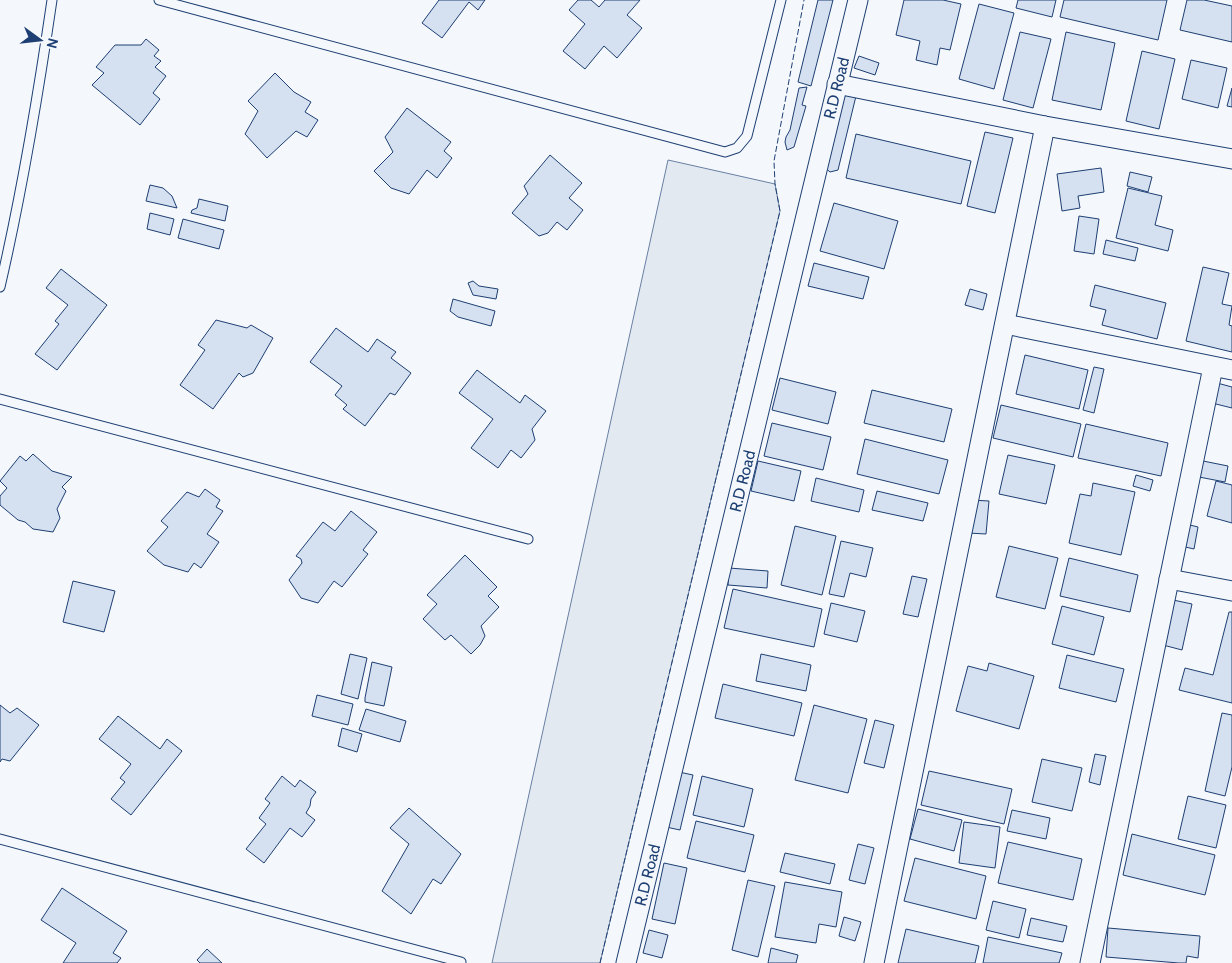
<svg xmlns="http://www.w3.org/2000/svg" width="1232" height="963" viewBox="0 0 1232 963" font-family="Cabin,sans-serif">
	<rect width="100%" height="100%" fill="#f4f7fb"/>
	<polygon fill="#e3e9f0" stroke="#687fa3" points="668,160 775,184 780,211 600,963 492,963"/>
	<g fill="#d5e0f0" stroke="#1d3f73">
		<polygon points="439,0 485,0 478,10 469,2 442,38 422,23"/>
		<polygon points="578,0 591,0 599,7 605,0 640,0 627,15 642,28 617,58 604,46 585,69 563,51 585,24 569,10"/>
		<polygon points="818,0 833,0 811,86 798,82"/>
		<polygon points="904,0 943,0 961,4 950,50 940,48 937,65 916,60 920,41 896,35"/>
		<polygon points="1018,0 1056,0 1052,17 1016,8"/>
		<polygon points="1064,0 1167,0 1158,40 1060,17"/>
		<polygon points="1187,0 1204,0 1232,6 1232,42 1180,30"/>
		<polygon points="979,4 1014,13 994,89 959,79"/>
		<polygon points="1020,32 1051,39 1033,108 1003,100"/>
		<polygon points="1066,32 1115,43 1101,110 1052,100"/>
		<polygon points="146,39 159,50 154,56 161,61 155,67 166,76 153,93 160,99 140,125 92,85 104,73 96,67 115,45 141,45"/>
		<polygon points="1142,51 1175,59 1159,129 1126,121"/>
		<polygon points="859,56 879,63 875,75 854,68"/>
		<polygon points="1191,60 1227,68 1218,108 1182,99"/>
		<polygon points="275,73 294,92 311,102 305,112 318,120 307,137 296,131 267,158 245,134 258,111 248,101"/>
		<polygon points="807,87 802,105 806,106 794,147 787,150 785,142 786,137 790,130 799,88"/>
		<polygon points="1232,88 1232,107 1227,106"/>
		<polygon points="839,92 856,96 838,170 830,172 822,165"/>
		<polygon points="407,108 451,142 444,151 452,158 437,178 427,170 409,194 391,188 374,171 393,152 385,137"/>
		<polygon points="985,132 1013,138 995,213 967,206"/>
		<polygon points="856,134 971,161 961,204 846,178"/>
		<polygon points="550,155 582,183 569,198 583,210 567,230 557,222 548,233 539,236 512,213 528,194 524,186"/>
		<polygon points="1101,168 1104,192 1078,196 1080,208 1062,211 1057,174"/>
		<polygon points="1130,172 1152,177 1148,192 1127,186"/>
		<polygon points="150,185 163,188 172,196 177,208 146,201"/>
		<polygon points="1128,188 1162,196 1155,225 1173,230 1168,251 1116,238"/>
		<polygon points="199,199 228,206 225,221 191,213 192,210 197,208"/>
		<polygon points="834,203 898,221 884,269 820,251"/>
		<polygon points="150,213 174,219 170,235 147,229"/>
		<polygon points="1079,216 1099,219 1094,254 1074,251"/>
		<polygon points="183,219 224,230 219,249 178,238"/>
		<polygon points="1106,240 1138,248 1135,261 1103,254"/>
		<polygon points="814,263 869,277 863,299 808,286"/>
		<polygon points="1203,267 1229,273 1222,304 1232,306 1229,325 1232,326 1232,352 1186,341"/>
		<polygon points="61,269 107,305 57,370 35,354 59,324 55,321 68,305 46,288"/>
		<polygon points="473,281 479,286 498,289 496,299 473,295 468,283"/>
		<polygon points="1095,285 1166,303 1157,339 1102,325 1106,310 1090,306"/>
		<polygon points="970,289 987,294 983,310 965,305"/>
		<polygon points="453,299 495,311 491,326 458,317 450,311"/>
		<polygon points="216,320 247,328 251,325 273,338 253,373 243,377 239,373 213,409 180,385 205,350 198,345"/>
		<polygon points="336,328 368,352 377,339 396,352 391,358 411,373 395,395 390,393 365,426 343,409 347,405 335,395 342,386 310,362"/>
		<polygon points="1025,355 1088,370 1079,409 1016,394"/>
		<polygon points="1094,367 1104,369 1094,413 1083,410"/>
		<polygon points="477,370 520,403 525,395 546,411 532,429 535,440 521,458 511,450 498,468 471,448 493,419 459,393"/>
		<polygon points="780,378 836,392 828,424 772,410"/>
		<polygon points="1217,383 1232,387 1232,408 1212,403"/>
		<polygon points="872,390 952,409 944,442 864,423"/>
		<polygon points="1001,405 1081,424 1073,457 993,438"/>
		<polygon points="772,423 831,437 823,470 764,456"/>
		<polygon points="1086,424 1168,443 1161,476 1078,458"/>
		<polygon points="865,439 948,460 939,494 857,474"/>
		<polygon points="33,454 52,471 72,477 62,487 66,491 57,509 60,518 53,532 33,529 25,522 18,520 0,505 0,496 7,488 0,481 20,456 26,461"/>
		<polygon points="1008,455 1055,465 1046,504 999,494"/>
		<polygon points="758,461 801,471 794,501 751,491"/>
		<polygon points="1203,461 1228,466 1225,482 1199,477"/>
		<polygon points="1136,475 1153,480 1150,491 1133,486"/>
		<polygon points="816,478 864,490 859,512 811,501"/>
		<polygon points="1216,481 1232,485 1232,523 1207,516"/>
		<polygon points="1093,483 1135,492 1121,555 1069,543 1080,494 1091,496"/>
		<polygon points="205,489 220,500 216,507 223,511 207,534 219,542 201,568 194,563 188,572 164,565 147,551 168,527 161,521 187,492 199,497"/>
		<polygon points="877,491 928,503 923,521 872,510"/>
		<polygon points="971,500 989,501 986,534 968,533"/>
		<polygon points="351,511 377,532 363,550 368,554 342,587 334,581 318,603 301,598 289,580 302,563 301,559 296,556 323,522 335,531"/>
		<polygon points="1186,524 1198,527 1194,549 1181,546"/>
		<polygon points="795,526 836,536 822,595 781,585"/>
		<polygon points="841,541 873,548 866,577 850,573 844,597 829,594"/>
		<polygon points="1009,546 1058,558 1045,609 996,597"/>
		<polygon points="465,555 497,587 488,596 499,607 481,626 485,636 480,645 471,654 451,635 445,640 423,619 437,604 427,595"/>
		<polygon points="1069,558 1138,575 1130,612 1060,596"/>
		<polygon points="729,568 768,571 767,588 728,585"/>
		<polygon points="912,576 927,579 918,617 903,614"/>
		<polygon points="73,581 115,591 104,632 63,622"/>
		<polygon points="733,589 822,609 814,647 724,628"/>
		<polygon points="1173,600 1192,604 1182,650 1163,645"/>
		<polygon points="831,603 865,611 857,642 824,634"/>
		<polygon points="1062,606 1104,617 1094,655 1052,644"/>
		<polygon points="1229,612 1232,612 1232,703 1179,690 1185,668 1213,675"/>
		<polygon points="350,654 367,658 358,699 341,694"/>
		<polygon points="761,654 811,665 806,691 756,681"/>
		<polygon points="1067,655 1124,669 1116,702 1059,688"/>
		<polygon points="372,662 392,667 384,706 365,702 365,698"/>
		<polygon points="989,663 1034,676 1019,729 956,711 968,666 987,671"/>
		<polygon points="723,684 802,703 794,736 715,718"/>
		<polygon points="317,695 353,704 348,725 312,716"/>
		<polygon points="0,705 10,713 17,708 39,725 10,761 2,759 0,762"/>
		<polygon points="814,705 867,719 848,793 795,780"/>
		<polygon points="366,709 406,721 400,742 359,730"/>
		<polygon points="1222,713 1232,715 1232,767 1225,796 1205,791"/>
		<polygon points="118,716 160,749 167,739 182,751 131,815 111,799 125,782 120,778 131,764 99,739"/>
		<polygon points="875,720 894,725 884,768 864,763"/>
		<polygon points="342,728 362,734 357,752 338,746"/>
		<polygon points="1095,754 1106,756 1100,785 1089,782"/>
		<polygon points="1042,759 1082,768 1072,811 1032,802"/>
		<polygon points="929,771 1012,789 1004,824 921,805"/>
		<polygon points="679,772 693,775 680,830 666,827"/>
		<polygon points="282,776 295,787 300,780 316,792 311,799 310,806 306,813 315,820 302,837 290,828 264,863 246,849 266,824 259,818 270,803 265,799"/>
		<polygon points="702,776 753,789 744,827 693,815"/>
		<polygon points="1188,796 1226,805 1216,848 1178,839"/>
		<polygon points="409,808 461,854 441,884 433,879 411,914 382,891 409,844 390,828"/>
		<polygon points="918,809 962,820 954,851 910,839"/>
		<polygon points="1012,810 1050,818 1046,839 1007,831"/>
		<polygon points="696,821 754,835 745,872 687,858"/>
		<polygon points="964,822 1000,827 995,868 959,863"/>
		<polygon points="1132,834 1215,855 1205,895 1123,875"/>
		<polygon points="1008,842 1082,859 1073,900 998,883"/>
		<polygon points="858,844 874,848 865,884 849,880"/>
		<polygon points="785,853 835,864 830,884 780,872"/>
		<polygon points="915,858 986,876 976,919 904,901"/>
		<polygon points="664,863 687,868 675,924 652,919"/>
		<polygon points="748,880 775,886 758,957 732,950"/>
		<polygon points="785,882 842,892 836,927 819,924 816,943 775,937"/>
		<polygon points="62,888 127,931 113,953 121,958 117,963 63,963 76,943 41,920"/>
		<polygon points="993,901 1026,909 1019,938 986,930"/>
		<polygon points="844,917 861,922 855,941 839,936"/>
		<polygon points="1031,918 1067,926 1063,942 1027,935"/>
		<polygon points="1108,928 1200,936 1198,958 1187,956 1186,963 1179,963 1106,957"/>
		<polygon points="906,929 979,946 975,963 898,963"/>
		<polygon points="649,930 668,935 662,958 643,953"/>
		<polygon points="988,937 1062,953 1059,963 983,963"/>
		<polygon points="771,948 798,955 796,963 768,963"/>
		<polygon points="207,949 222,963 200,963 197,960"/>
	</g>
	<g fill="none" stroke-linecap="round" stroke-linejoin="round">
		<defs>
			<g id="service">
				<polyline points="159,0 725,152 737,148 747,136 781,0"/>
				<path d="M0,287C22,192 38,96 52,0"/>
				<polyline points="0,399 528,539"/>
				<polyline points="0,839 461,962"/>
			</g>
			<g id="minor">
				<polyline points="837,84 1045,126 1232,159"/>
				<polyline points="1005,324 1232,370"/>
				<polyline points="1169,579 1232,591"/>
				<polyline points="626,963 858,0"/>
				<polyline points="874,963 1045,126"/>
				<polyline points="1090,963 1213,367"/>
			</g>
		</defs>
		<use href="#service" stroke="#1d3f73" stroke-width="11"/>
		<use href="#minor" stroke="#1d3f73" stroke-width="21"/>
		<use href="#service" stroke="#f4f7fb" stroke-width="9"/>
		<use href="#minor" stroke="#f4f7fb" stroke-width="19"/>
		<polyline stroke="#1d3f73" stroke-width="1" stroke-dasharray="6 2.5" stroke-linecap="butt" points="600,963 780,211 775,184 774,161 804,0"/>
	</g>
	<g text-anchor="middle" stroke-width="4" stroke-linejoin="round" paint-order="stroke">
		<g font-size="16" fill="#1d3f73" stroke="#f4f7fb">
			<text transform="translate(836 88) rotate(-76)" y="6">R.D Road</text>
			<text transform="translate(742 481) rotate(-76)" y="6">R.D Road</text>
			<text transform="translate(647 875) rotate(-76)" y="6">R.D Road</text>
		</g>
	</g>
	<g transform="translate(40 40) rotate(105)" stroke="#f4f7fb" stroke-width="4" paint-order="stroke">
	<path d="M0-4L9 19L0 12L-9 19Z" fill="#1d3f73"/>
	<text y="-8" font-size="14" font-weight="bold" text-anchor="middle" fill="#1d3f73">N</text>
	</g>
</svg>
